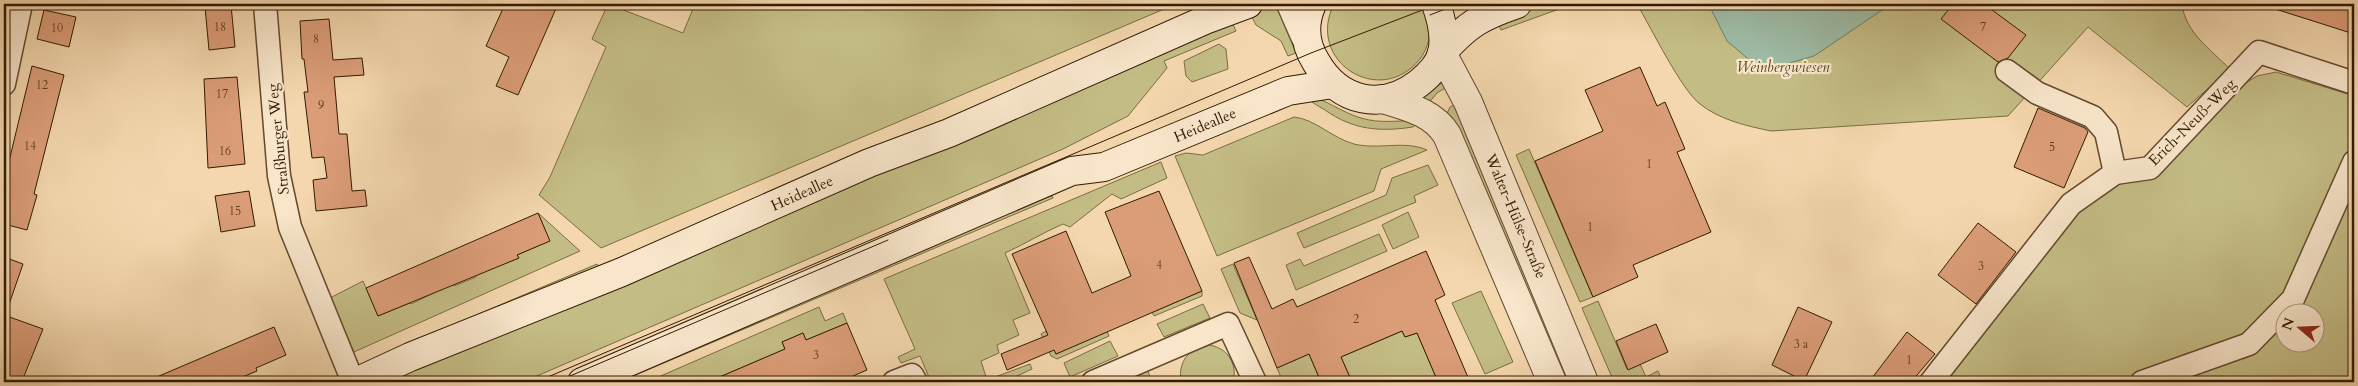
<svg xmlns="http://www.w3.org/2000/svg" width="2358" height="386" viewBox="0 0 2358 386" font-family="Cardo,serif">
	<rect width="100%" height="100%" fill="#f4d7ae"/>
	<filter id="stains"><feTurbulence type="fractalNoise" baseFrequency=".004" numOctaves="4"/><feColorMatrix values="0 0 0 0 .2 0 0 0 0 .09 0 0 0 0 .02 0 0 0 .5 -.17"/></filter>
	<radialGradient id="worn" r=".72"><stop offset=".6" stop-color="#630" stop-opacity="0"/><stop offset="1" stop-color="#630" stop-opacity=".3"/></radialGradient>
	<g fill="#c4bc85" stroke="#7b6c42" fill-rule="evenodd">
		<polygon points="608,4 683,33 695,4 1176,4 601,248 539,195 550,177 606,47 592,39"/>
		<polygon points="1266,4 1275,4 1296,53 1288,56 1281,41 1256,25 1249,11"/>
		<path d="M1334,4H1424C1426,12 1429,22 1430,30C1430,40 1426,51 1420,59C1380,109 1305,61 1334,4Z"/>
		<polygon points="1546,4 1573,4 1501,30 1497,21"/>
		<path d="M1637,4H2182C2185,32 2211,50 2230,69L2187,107L2088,27L2008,116L1771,131C1747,126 1720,120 1700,104C1682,91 1650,26 1637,4Z"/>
		<polygon points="1230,18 1236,31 1164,61 1167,68 1128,116 1063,149 523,382 374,382"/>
		<polygon points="1219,44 1226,49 1228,69 1192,82 1186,76 1184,61"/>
		<polygon points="2276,72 2351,95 2354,99 2354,144 2352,151 2291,291 2244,337 2121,382 1937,382 2074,206 2117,176 2152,170 2242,85 2257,76"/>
		<polygon points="1446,79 1450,85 1437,93 1427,105 1422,99"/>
		<path d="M1304,95C1325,98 1340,112 1361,118C1380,124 1399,120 1419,121L1413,127C1380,132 1353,130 1325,110C1317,105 1310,102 1304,95Z"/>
		<polygon points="1458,103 1577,382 1562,382 1445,118 1450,107"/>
		<path d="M1294,117C1315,119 1332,138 1354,144C1378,150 1405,140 1427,150L1381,169L1374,191L1217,256L1175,156L1186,153L1203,155Z"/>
		<polygon points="1529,149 1593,297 1580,302 1516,155"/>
		<path d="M1161,162L1167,178L1121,199L1112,194L1070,227L1063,224C1042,233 1025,244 1005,253L1030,313L1013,320L1019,335L997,345L999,353L981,361L987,380L1030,364L1032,369L1004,382H931L920,356L901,363L898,357L915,349L884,279Z"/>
		<polygon points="1428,165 1438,185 1414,196 1416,202 1304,248 1297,233 1386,195 1392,178"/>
		<path d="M2354,174V382H2151L2248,348L2292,307ZM2286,314H2316V344H2286Z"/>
		<polygon points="1052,196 1053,198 619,382 605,382 1031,201"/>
		<polygon points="1408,212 1419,237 1393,249 1382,225"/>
		<polygon points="538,213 580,251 354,352 330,298 363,281 378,316 410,303 411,304 452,284 454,286 476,277 476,274 519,258 517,255 549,241"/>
		<polygon points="1379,234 1387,251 1296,290 1286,265 1300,259 1304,266"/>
		<polygon points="597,264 600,268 376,364 374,358"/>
		<polygon points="1233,264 1257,320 1240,313 1221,269"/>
		<polygon points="1202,291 1202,296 1154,316 1152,312"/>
		<polygon points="1481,291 1513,362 1485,374 1452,303"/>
		<polygon points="1598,301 1627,369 1640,364 1646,377 1658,371 1663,382 1614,382 1582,308"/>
		<polygon points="1203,304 1210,318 1164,337 1157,324"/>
		<polygon points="819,307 825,321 843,313 847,323 806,340 803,333 782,342 785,349 708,382 647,382"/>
		<polygon points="1046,331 1056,354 1107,331 1109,336 1057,359 1051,356 1041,334"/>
		<polygon points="1402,331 1405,337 1417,333 1438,382 1352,382 1341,357"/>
		<polygon points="1110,341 1118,356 1070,377 1064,363"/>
		<path d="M1207,345C1227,346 1238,364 1233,382H1193L1187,378L1181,380C1178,361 1190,348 1207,345Z"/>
		<polygon points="1309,354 1321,382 1283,382 1277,368"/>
		<polygon points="1146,366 1152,382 1110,382"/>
	</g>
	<polygon fill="#9dbaa5" stroke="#727a63" points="1715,4 1891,4 1814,56 1765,70 1759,68 1727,41 1711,9"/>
	<g fill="#db9d78" stroke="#321b00">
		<polygon points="505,4 558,4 518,95 496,86 509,57 486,46"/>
		<polygon points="1953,4 1984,4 2026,35 2008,58 1998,62 1941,19"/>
		<polygon points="2269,4 2354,4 2354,34 2269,7"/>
		<polygon points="231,5 235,47 209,50 205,7"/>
		<polygon points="44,10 76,17 69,47 37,39"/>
		<polygon points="329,19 333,60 362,58 364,75 334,77 339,134 347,134 352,191 365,190 367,206 316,211 313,180 327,178 324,157 312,158 304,92 308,92 304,59 302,59 300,21"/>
		<polygon points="32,66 64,75 34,194 37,195 27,230 4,224 4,182"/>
		<polygon points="1640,67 1657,106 1665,102 1685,149 1677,152 1711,232 1633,265 1638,277 1593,297 1535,161 1603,131 1585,90"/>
		<polygon points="237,77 245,164 208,168 204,79"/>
		<polygon points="2038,108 2085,128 2088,132 2064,188 2014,167"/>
		<polygon points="249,191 255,226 221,232 215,196"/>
		<polygon points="1159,191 1202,291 1056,354 1054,350 1007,370 1001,354 1048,335 1012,254 1066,231 1092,293 1131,276 1105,212"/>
		<polygon points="538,213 550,241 517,255 519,258 378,316 366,288"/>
		<polygon points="1978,223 2016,252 1976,304 1938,275"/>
		<polygon points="1426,251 1445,295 1435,300 1470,382 1438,382 1417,333 1405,337 1402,331 1341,357 1352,382 1321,382 1309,354 1277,368 1234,263 1249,257 1272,309 1293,299 1297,307"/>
		<polygon points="4,257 23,264 6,313 4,313"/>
		<polygon points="1798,307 1832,322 1804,381 1772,365"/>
		<polygon points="4,315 43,329 22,381 4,375"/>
		<polygon points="847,323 867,370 839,382 708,382 785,349 782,342 803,333 806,340"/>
		<polygon points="1656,324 1668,352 1628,370 1616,341"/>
		<polygon points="274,327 286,355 256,368 257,371 235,380 234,377 222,382 145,382"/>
		<polygon points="1907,332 1935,354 1911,382 1869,382"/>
	</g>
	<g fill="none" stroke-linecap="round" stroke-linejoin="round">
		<defs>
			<g id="minor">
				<polyline points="265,4 279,176 290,227 353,382"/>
				<polyline points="2007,71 2037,93 2093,117 2106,132 2115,173"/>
				<polyline points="4,84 21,4"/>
				<polyline points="894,382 912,375 916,382"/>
				<polyline points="1093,382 1228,324 1255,382"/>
				<polyline points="1931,382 2071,204 2115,173 2150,168 2259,52 2354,83"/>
				<polyline points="2142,382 2249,344 2293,299 2354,162"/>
			</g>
			<g id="tertiary">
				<polyline points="1291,4 1305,36"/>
				<polyline points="1442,53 1468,102 1584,382"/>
				<path d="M1383,99C1408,107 1433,112 1447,135L1552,382"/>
			</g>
			<g id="secondary">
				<path d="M1312,4C1303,24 1304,43 1316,62C1339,102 1382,112 1419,83C1429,75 1439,65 1442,53C1446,37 1441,18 1436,4"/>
				<path d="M1442,53C1467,24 1482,16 1517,4"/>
				<polyline points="356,382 410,357 622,272 869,163 949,133 1205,20 1248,4"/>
				<polyline points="582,382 1072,171 1104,167 1288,91 1333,84"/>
			</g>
		</defs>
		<use href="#minor" stroke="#624a2c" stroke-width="25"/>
		<use href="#tertiary" stroke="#624a2c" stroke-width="30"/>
		<use href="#secondary" stroke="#321b00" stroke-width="30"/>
		<use href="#minor" stroke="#f8e5ca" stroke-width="22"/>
		<use href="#tertiary" stroke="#f8e5ca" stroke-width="28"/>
		<use href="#secondary" stroke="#f8e5ca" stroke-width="28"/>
		<g stroke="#321b00" stroke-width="1">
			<polyline points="1430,15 1458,4"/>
			<polyline points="536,382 1311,53 1438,4"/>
			<polyline points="556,382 888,240"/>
		</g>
	</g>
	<g text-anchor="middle" stroke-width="4.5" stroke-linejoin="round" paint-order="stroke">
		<g font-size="12" fill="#5c3c1e">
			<text x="220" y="31">18</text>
			<text x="1983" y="31">7</text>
			<text x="57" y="32">10</text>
			<text x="316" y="43">8</text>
			<text x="42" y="89">12</text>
			<text x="222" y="98">17</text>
			<text x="321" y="109">9</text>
			<text x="30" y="150">14</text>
			<text x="2052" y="151">5</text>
			<text x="225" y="155">16</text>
			<text x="1649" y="168">1</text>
			<text x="235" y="215">15</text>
			<text x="1590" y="231">1</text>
			<text x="1159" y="269">4</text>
			<text x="1981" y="270">3</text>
			<text x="1356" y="323">2</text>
			<text x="1801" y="348">3 a</text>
			<text x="816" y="359">3</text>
			<text x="1909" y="364">1</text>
		</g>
		<g font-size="15" font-style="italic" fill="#5e4b28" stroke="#f8e5ca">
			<text x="1783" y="72">Weinbergwiesen</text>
		</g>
		<g font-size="15" fill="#321b00" stroke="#f8e5ca">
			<text transform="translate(2192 122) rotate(-45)" y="5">Erich-Neuß-Weg</text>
			<text transform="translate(1205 125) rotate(-23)" y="5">Heideallee</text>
			<text transform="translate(278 139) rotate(-96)" y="5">Straßburger Weg</text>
			<text transform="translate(802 193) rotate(-24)" y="5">Heideallee</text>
			<text transform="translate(1516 216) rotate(67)" y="5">Walter-Hülse-Straße</text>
		</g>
	</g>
	<rect width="2358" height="386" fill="none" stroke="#f4d7ae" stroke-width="20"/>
	<rect x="5" y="5" width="2348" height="376" fill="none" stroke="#321b00" stroke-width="2.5"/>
	<rect x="10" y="10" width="2338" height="366" fill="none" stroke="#321b00"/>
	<g transform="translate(2300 328) rotate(289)"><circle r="24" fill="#f8e5ca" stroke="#a99479"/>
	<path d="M0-4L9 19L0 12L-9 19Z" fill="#8f2418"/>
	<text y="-8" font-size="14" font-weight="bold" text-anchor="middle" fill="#321b00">N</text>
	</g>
	<rect width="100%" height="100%" filter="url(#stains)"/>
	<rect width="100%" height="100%" fill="url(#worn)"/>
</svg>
